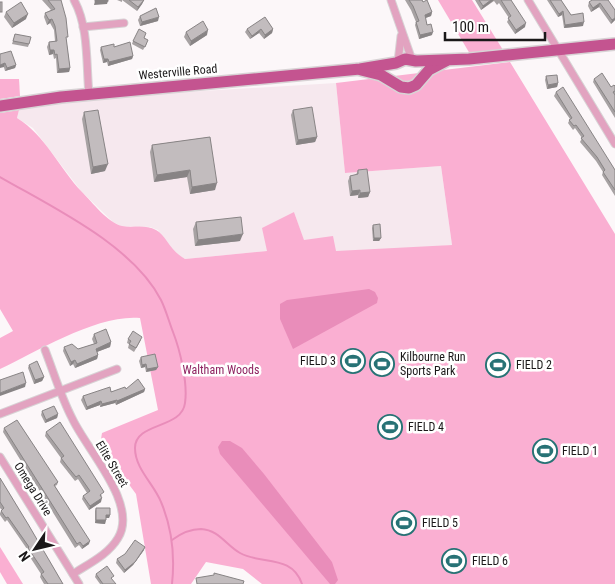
<svg xmlns="http://www.w3.org/2000/svg" width="615" height="584" viewBox="0 0 615 584" font-family="'Roboto Condensed',sans-serif">
	<rect width="100%" height="100%" fill="#fcf7f9"/>
	<polygon fill="#f6e8ee" points="336,83 345,173 441,166 452,245 337,257 304,241 294,212 267,251 185,259 174,253 158,230 150,227 121,226 113,222 81,191 33,128 17,118 21,102"/>
	<g fill="#faafd2">
		<polygon points="438,0 472,0 503,50 470,54"/>
		<path d="M510,62L615,234V584H262L243,569L206,562L191,584H151L136,494L100,445L102,433L158,410L140,318C98,314 38,351 0,369V338L13,331L0,309V113L19,110L17,118C46,136 59,168 82,192C92,202 108,223 122,226C133,228 146,224 156,230C166,235 169,250 185,259L267,251L262,228L294,212L304,240L333,236L336,251L452,245L441,166L345,173L336,83Z"/>
		<polygon points="0,79 19,79 20,96 0,99"/>
		<polygon points="0,547 23,584 7,584 0,572"/>
	</g>
	<g fill="#e98dba">
		<polygon points="369,289 375,292 378,298 377,303 293,349 280,319 280,304 287,300"/>
		<polygon points="222,441 230,441 242,448 264,474 332,562 338,580 335,584 330,584 220,454 218,447"/>
	</g>
	<g fill="none" stroke-linecap="round" stroke-linejoin="round">
		<g stroke="#e98dba" stroke-width="2">
			<path d="M0,177C52,207 133,245 161,300C166,310 169,322 173,332C180,350 188,383 185,403C182,429 135,422 135,448C135,469 154,484 161,502C172,528 175,556 172,584"/>
			<path d="M172,540C180,534 190,529 201,529C219,530 226,545 240,553C261,565 292,554 302,584"/>
		</g>
		<defs>
			<g id="minor">
				<path d="M74,0C89,27 86,64 89,94"/>
				<polyline points="391,0 412,60"/>
				<polyline points="528,0 615,144"/>
				<polyline points="83,27 124,23"/>
				<polyline points="398,62 401,36"/>
				<path d="M45,350C54,373 61,397 72,418C86,449 139,504 118,538C108,555 88,564 73,574"/>
				<polyline points="0,414 117,369"/>
				<polyline points="0,457 79,584"/>
			</g>
			<g id="primary">
				<polyline points="361,70 381,75 401,87 409,88 416,85 429,70 446,61"/>
				<polyline points="0,106 61,97 360,69 396,63 405,59 416,61 469,59 615,44"/>
			</g>
		</defs>
		<use href="#minor" stroke="#d8d3d5" stroke-width="9"/>
		<use href="#primary" stroke="#d8d3d5" stroke-width="14"/>
		<use href="#minor" stroke="#e2a3c0" stroke-width="7"/>
		<use href="#primary" stroke="#c45490" stroke-width="11"/>
	</g>
	<g fill="#a7a2a3">
		<polygon points="42,0 61,0 70,68 69,72 57,73 56,58 54,59 53,54 49,55 47,47 49,42 55,41 54,30 50,23 47,25 44,17 45,13 51,10"/>
		<polygon points="117,0 144,0 142,4 137,11 122,0 122,2"/>
		<polygon points="405,0 422,0 432,12 431,16 425,18 427,25 432,35 419,39 415,25 416,22 411,10"/>
		<polygon points="475,0 511,0 525,27 515,34 507,22 509,18 499,3 497,5 494,1 481,10"/>
		<polygon points="547,0 561,0 571,15 583,26 564,28 562,15 558,17"/>
		<polygon points="592,0 615,10 615,20 611,24 599,7 591,12 588,6 589,2"/>
		<polygon points="6,12 26,19 12,28 4,17"/>
		<polygon points="140,16 158,21 140,26 138,20"/>
		<polygon points="247,29 273,29 272,33 264,39 259,33 250,39 245,32"/>
		<polygon points="186,32 207,35 190,46 184,37"/>
		<polygon points="15,34 29,44 28,47 12,44"/>
		<polygon points="145,38 147,43 143,50 132,44 133,41"/>
		<polygon points="101,47 114,47 133,56 132,59 108,66 107,62 103,63 100,50"/>
		<polygon points="0,54 16,65 15,68 5,71"/>
		<polygon points="546,76 558,83 557,87 547,89 545,80"/>
		<polygon points="594,79 611,87 615,86 615,118 593,82"/>
		<polygon points="556,92 615,170 615,196 602,175 603,172 596,161 580,142 582,138 575,128 573,130 568,123 570,119 554,96"/>
		<polygon points="293,110 317,137 315,142 296,145 291,115"/>
		<polygon points="84,112 105,171 91,174 82,119"/>
		<polygon points="210,137 215,190 190,194 187,177 154,182 150,152 152,145"/>
		<polygon points="358,170 370,192 368,197 358,198 358,195 350,196 348,181 350,176 356,175"/>
		<polygon points="196,222 240,241 195,246 193,229"/>
		<polygon points="373,225 381,238 379,241 373,241 372,228"/>
		<polygon points="94,334 111,342 110,347 97,352 98,355 97,359 75,368 73,364 70,366 63,351 64,347 78,349 94,344 92,339"/>
		<polygon points="128,339 141,340 134,352 128,348 129,344 127,343"/>
		<polygon points="141,357 158,367 156,370 146,372 145,367 141,368 139,361"/>
		<polygon points="29,365 44,377 42,381 34,384 28,368"/>
		<polygon points="126,389 145,389 144,392 116,405 115,403 100,407 100,405 86,410 81,400 83,396"/>
		<polygon points="42,411 58,414 57,418 45,423 41,415"/>
		<polygon points="4,428 58,482 57,485 55,486 89,544 82,549 79,545 75,548 3,432"/>
		<polygon points="46,432 102,496 101,497 101,502 89,510 82,499 83,496 87,493 78,479 75,481 60,462 61,458 45,436"/>
		<polygon points="0,478 63,584 44,584 40,577 41,574 26,551 27,549 7,520 5,522 0,515 0,513 2,510 0,508"/>
		<polygon points="96,508 110,515 109,518 106,518 105,524 95,523 95,511"/>
		<polygon points="144,550 133,565 124,573 116,563 117,559"/>
		<polygon points="96,574 116,584 100,584 95,577"/>
	</g>
	<g fill="#888485">
		<polygon points="144,0 142,4 137,11 138,7"/>
		<polygon points="491,0 494,0 481,10 483,6"/>
		<polygon points="95,1 108,1 107,4 94,5"/>
		<polygon points="600,3 599,7 591,12 593,8"/>
		<polygon points="563,11 562,15 558,17 559,14"/>
		<polygon points="432,12 431,16 423,19 425,15"/>
		<polygon points="28,14 26,19 12,28 14,23"/>
		<polygon points="159,17 158,21 140,26 142,22"/>
		<polygon points="615,18 615,20 611,24 612,20"/>
		<polygon points="52,19 50,23 47,25 49,20"/>
		<polygon points="584,22 583,26 564,28 565,25"/>
		<polygon points="526,23 525,27 515,34 516,30"/>
		<polygon points="261,29 259,33 250,39 252,36"/>
		<polygon points="273,29 272,33 264,39 265,35"/>
		<polygon points="208,30 207,35 190,46 191,41"/>
		<polygon points="433,32 432,35 419,39 420,35"/>
		<polygon points="50,50 54,50 53,54 49,55"/>
		<polygon points="133,56 132,59 108,66 109,62"/>
		<polygon points="104,59 108,59 107,62 103,63"/>
		<polygon points="5,63 4,67 0,68 0,65"/>
		<polygon points="16,65 15,68 5,71 7,68"/>
		<polygon points="70,68 69,72 57,73 59,69"/>
		<polygon points="558,83 557,87 547,89 548,85"/>
		<polygon points="317,137 315,142 296,145 298,140"/>
		<polygon points="108,164 105,171 91,174 93,167"/>
		<polygon points="190,170 187,177 154,182 157,175"/>
		<polygon points="217,183 215,190 190,194 192,187"/>
		<polygon points="360,190 358,195 350,196 352,191"/>
		<polygon points="370,192 368,197 358,198 360,193"/>
		<polygon points="243,234 240,241 195,246 198,240"/>
		<polygon points="374,238 381,238 379,241 373,241"/>
		<polygon points="111,342 110,347 94,353 96,349"/>
		<polygon points="98,355 97,359 75,368 77,364"/>
		<polygon points="75,360 73,364 70,366 71,362"/>
		<polygon points="146,364 145,367 141,368 142,365"/>
		<polygon points="158,367 156,370 146,372 147,369"/>
		<polygon points="44,377 42,381 34,384 35,380"/>
		<polygon points="26,383 25,387 0,396 0,393"/>
		<polygon points="145,389 144,392 116,405 117,401"/>
		<polygon points="117,400 115,403 100,407 102,404"/>
		<polygon points="101,401 100,405 86,410 87,407"/>
		<polygon points="58,414 57,418 45,423 46,420"/>
		<polygon points="102,498 101,502 89,510 90,506"/>
		<polygon points="106,515 110,515 109,518 105,518"/>
		<polygon points="96,520 106,520 105,524 95,523"/>
		<polygon points="90,541 89,544 82,549 83,546"/>
		<polygon points="145,547 144,550 133,565 124,573 125,570"/>
	</g>
	<g fill="#c2bcbe" stroke="#888485">
		<polygon points="48,0 61,0 66,18 68,37 66,37 70,68 59,69 57,54 55,55 54,50 50,50 49,42 57,41 55,26 52,19 49,20 45,13 55,9"/>
		<rect x="95" y="0" width="13" height="1"/>
		<polygon points="129,0 144,0 138,7"/>
		<polygon points="409,0 422,0 423,2 427,0 432,12 425,15 427,25 431,24 433,32 420,35 416,22 419,21 413,6"/>
		<polygon points="479,0 491,0 483,6"/>
		<polygon points="501,0 511,0 526,23 516,30 508,18 511,16"/>
		<polygon points="550,0 561,0 571,15 583,13 584,22 565,25 563,11 559,14"/>
		<polygon points="592,0 608,0 615,10 615,18 612,20 600,3 593,8 589,2"/>
		<rect x="0" y="2" width="2" height="10"/>
		<polygon points="21,2 28,14 14,23 6,12"/>
		<polygon points="156,8 159,17 142,22 140,16"/>
		<polygon points="265,17 273,29 265,35 261,29 252,36 247,29"/>
		<polygon points="203,21 208,30 191,41 186,32"/>
		<polygon points="139,29 146,33 144,38 148,40 145,47 133,41"/>
		<polygon points="15,34 31,37 29,44 13,41"/>
		<polygon points="130,42 133,56 109,62 108,59 104,59 101,47 114,44 114,47"/>
		<polygon points="11,51 16,65 7,68 5,63 0,65 0,54"/>
		<polygon points="602,73 611,87 614,85 615,86 615,91 613,92 615,95 615,112 594,79"/>
		<polygon points="557,75 558,83 548,85 546,76"/>
		<polygon points="563,87 615,170 615,190 603,172 605,170 597,157 581,138 584,136 576,125 574,126 569,120 572,118 556,92"/>
		<polygon points="312,107 317,137 298,140 293,110"/>
		<polygon points="98,110 108,164 93,167 84,112"/>
		<polygon points="210,137 217,183 192,187 190,170 157,175 152,145"/>
		<polygon points="367,169 370,192 360,193 360,190 352,191 350,176 358,174 358,170"/>
		<polygon points="241,217 243,234 198,240 196,222"/>
		<polygon points="380,224 381,238 374,238 373,225"/>
		<polygon points="106,329 111,342 96,349 98,355 77,364 75,360 71,362 64,347 72,344 78,349 97,343 94,334"/>
		<polygon points="133,331 142,337 136,348 129,344 131,341 128,339"/>
		<polygon points="155,354 158,367 147,369 146,364 142,365 141,357"/>
		<polygon points="37,361 44,377 35,380 29,365"/>
		<polygon points="23,372 26,383 0,393 0,380"/>
		<polygon points="138,379 145,389 117,401 117,400 102,404 101,401 87,407 83,396 110,387 111,392 125,387 126,389"/>
		<polygon points="54,406 58,414 46,420 42,411"/>
		<polygon points="17,420 58,482 54,485 90,541 83,546 80,542 77,544 4,428"/>
		<polygon points="60,422 104,492 100,495 102,498 90,506 83,496 90,491 79,475 76,477 67,466 61,458 64,456 46,432"/>
		<polygon points="0,478 28,524 63,584 48,584 41,574 44,572 28,548 29,547 8,517 6,518 1,511 4,508 0,502"/>
		<polygon points="96,508 110,508 110,515 106,515 106,520 96,520"/>
		<polygon points="135,540 145,547 135,562 125,570 117,559 125,554"/>
		<polygon points="107,566 114,576 111,578 116,584 103,584 96,574"/>
		<polygon points="214,573 244,581 243,584 197,584 196,578 214,575"/>
	</g>
	<defs>
		<symbol id="stadium-ring" viewBox="-11 -11 22 22"><circle r="9.5" fill="#fff" stroke="#277275" stroke-width="1.5"/><path d="M0-5a6.5 5 0 1 0 0 10a6.5 5 0 1 0 0-10ZM-3.5-1.8h7v3.6h-7Z" fill="#277275"/></symbol>
	</defs>
	<g fill-rule="evenodd">
		<use href="#stadium-ring" x="339" y="347" width="28" height="28"/>
		<use href="#stadium-ring" x="368" y="350" width="28" height="28"/>
		<use href="#stadium-ring" x="484" y="351" width="28" height="28"/>
		<use href="#stadium-ring" x="376" y="413" width="28" height="28"/>
		<use href="#stadium-ring" x="531" y="437" width="28" height="28"/>
		<use href="#stadium-ring" x="390" y="509" width="28" height="28"/>
		<use href="#stadium-ring" x="440" y="547" width="28" height="28"/>
	</g>
	<g text-anchor="middle" stroke-width="5" stroke-linejoin="round" paint-order="stroke">
		<g font-size="12" fill="#1a1819" stroke="#fff">
			<text transform="translate(178 72) rotate(-5)" y="4">Westerville Road</text>
			<text transform="translate(112 464) rotate(59)" y="4">Elite Street</text>
			<text transform="translate(33 489) rotate(58)" y="4">Omega Drive</text>
		</g>
		<g font-size="12" fill="#1a1819" stroke="#fff" text-anchor="start">
			<text x="400" y="361">Kilbourne Run<tspan x="400" dy="14">Sports Park</tspan></text>
			<text x="336" y="365" text-anchor="end">FIELD 3</text>
			<text x="516" y="369">FIELD 2</text>
			<text x="408" y="431">FIELD 4</text>
			<text x="562" y="455">FIELD 1</text>
			<text x="422" y="527">FIELD 5</text>
			<text x="472" y="565">FIELD 6</text>
		</g>
		<g font-size="12" fill="#8e2361" stroke="#fff">
			<text x="221" y="374">Waltham Woods</text>
		</g>
	</g>
	<g transform="translate(35 549) rotate(235)" stroke="#ffffff" stroke-width="4" paint-order="stroke">
	<path d="M0-4L9 19L0 12L-9 19Z" fill="#1a1819"/>
	<text y="-8" font-size="14" font-weight="bold" text-anchor="middle" fill="#1a1819">N</text>
	</g>
	<path d="M445 32v8h100v-8" fill="none" stroke="#1a1819" stroke-width="2.5"/>
	<text x="452" y="32" font-size="15" fill="#1a1819" stroke="#ffffff" stroke-width="4" paint-order="stroke">100 m</text>
</svg>
